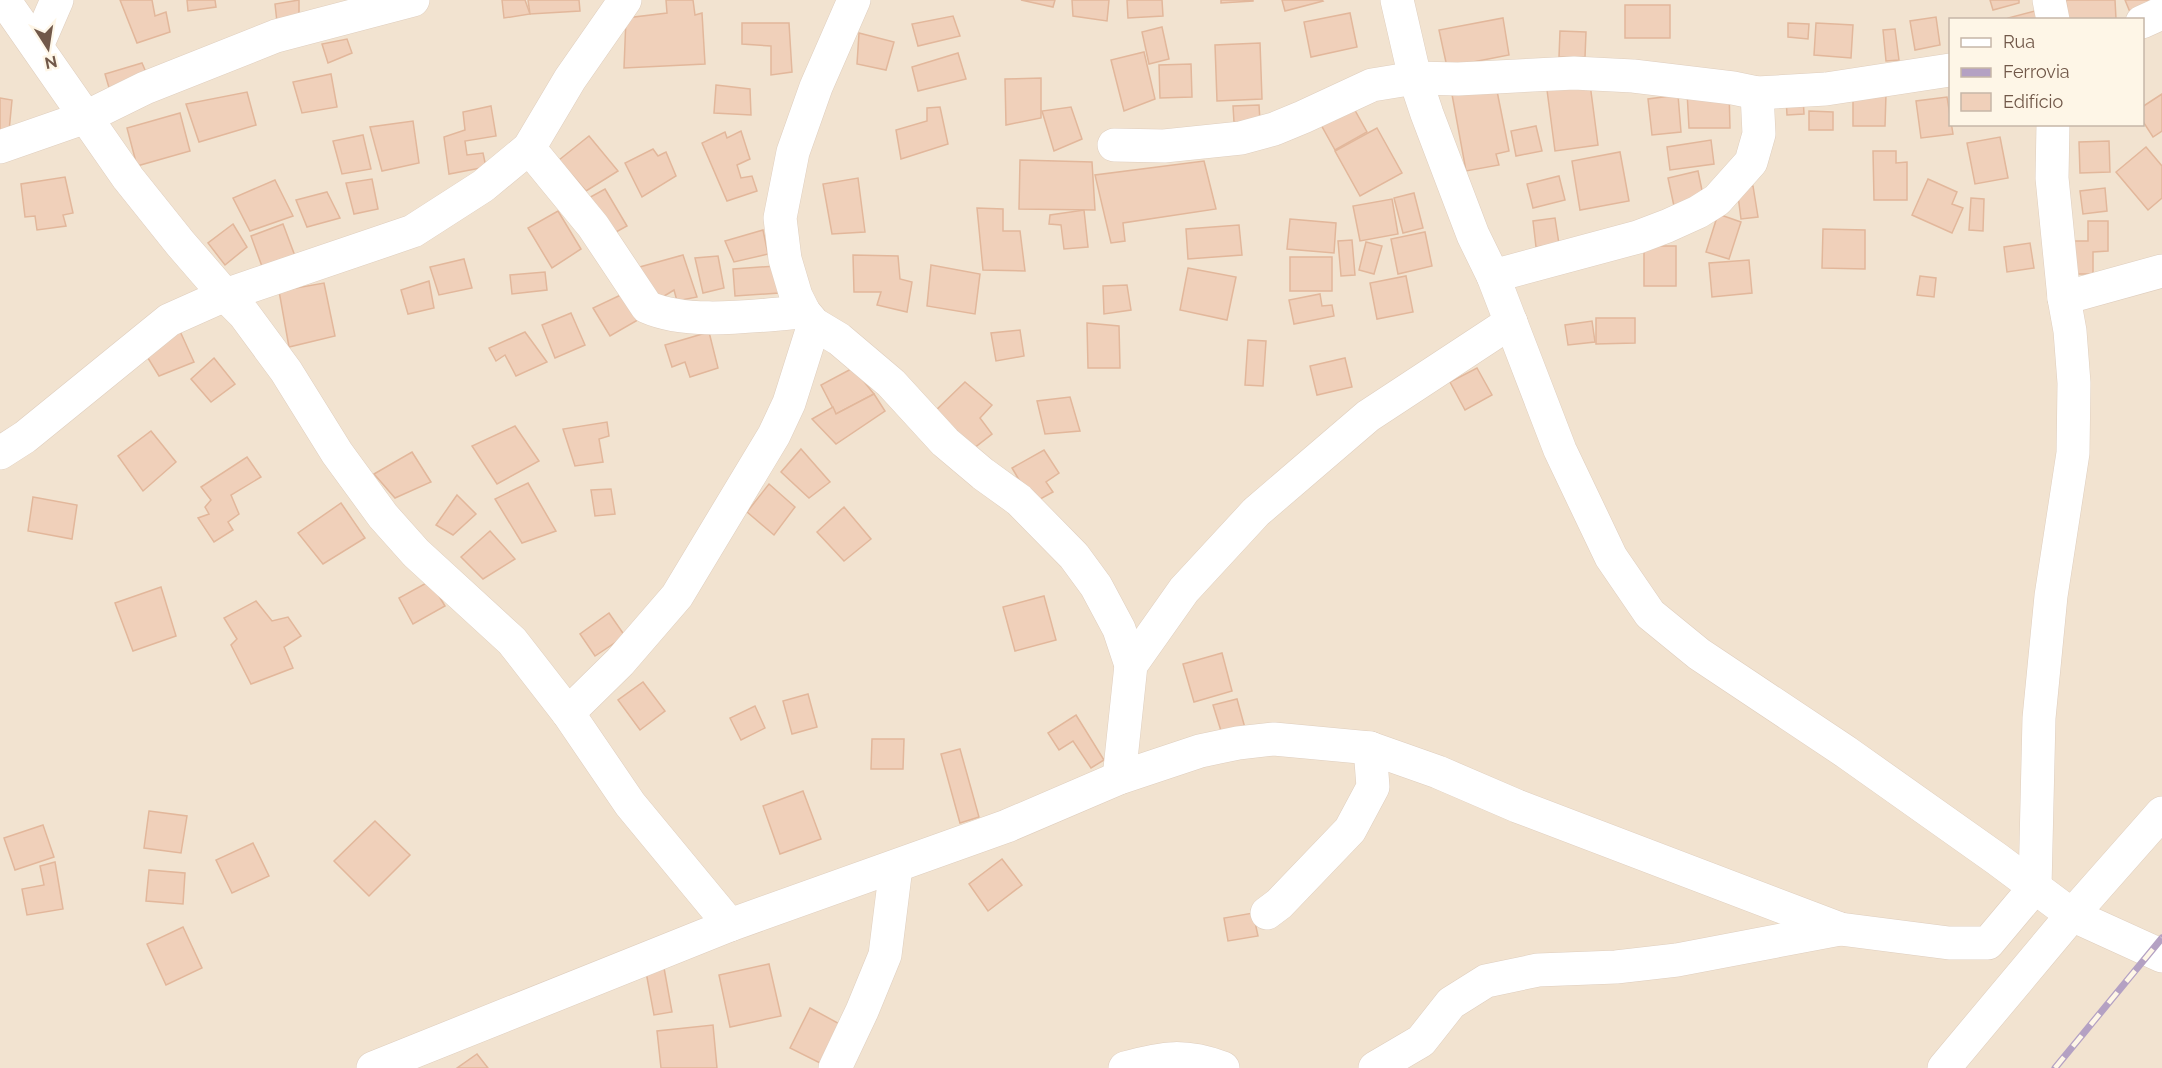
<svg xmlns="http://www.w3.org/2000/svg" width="2162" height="1068" viewBox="0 0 2162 1068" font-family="Raleway,sans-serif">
	<rect width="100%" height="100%" fill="#fbf1e1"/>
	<path fill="#f2e3d0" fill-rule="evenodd" d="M0,0H2162V1068H0ZM1950,20H2142V124H1950Z"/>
	<g fill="#f0d0ba" stroke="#e2b79b" stroke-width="1.5">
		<polygon points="120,0 152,0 155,16 166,12 170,32 137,43"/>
		<polygon points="187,0 215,0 216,7 188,11"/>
		<polygon points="299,0 299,19 277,22 275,4"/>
		<polygon points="502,0 525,0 530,14 504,18"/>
		<polygon points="528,0 579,0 580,11 530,14"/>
		<polygon points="666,0 693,0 695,15 702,13 705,64 624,68 626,18 667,13"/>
		<polygon points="1021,0 1055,0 1053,7"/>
		<polygon points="1072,0 1109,0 1107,21 1073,16"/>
		<polygon points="1127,0 1162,0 1163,16 1128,18"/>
		<polygon points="1221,0 1253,0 1253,1 1221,3"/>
		<polygon points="1282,0 1322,0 1323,1 1285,11"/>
		<polygon points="1990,0 2019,0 2019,3 1993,10"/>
		<polygon points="2066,0 2115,0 2116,19 2068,20"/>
		<polygon points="2125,0 2161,0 2130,12"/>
		<rect x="1625" y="5" width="45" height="33"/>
		<polygon points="2035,11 2038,20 2008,20 2008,18"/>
		<polygon points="1350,13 1357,47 1311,57 1304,22"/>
		<polygon points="953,16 960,36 918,46 912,24"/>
		<polygon points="1936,17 1940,45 1915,50 1910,21"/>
		<polygon points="1503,18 1509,55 1447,67 1439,30"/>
		<polygon points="742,23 789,23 792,72 771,75 771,46 742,44"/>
		<polygon points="1788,23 1809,24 1808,39 1788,37"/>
		<polygon points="1816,23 1853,25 1851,58 1814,55"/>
		<polygon points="1162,27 1169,59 1149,64 1142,32"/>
		<polygon points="1895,29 1899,60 1886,61 1883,30"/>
		<polygon points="1560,31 1586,32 1585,57 1559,57"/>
		<polygon points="859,33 894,42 886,70 857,64"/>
		<polygon points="347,39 352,53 328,63 322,44"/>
		<polygon points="1260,43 1262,99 1217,101 1215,45"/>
		<polygon points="1144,52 1155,99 1124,111 1111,60"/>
		<polygon points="958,53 966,79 918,91 912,67"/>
		<polygon points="142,63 149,79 110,91 105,74"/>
		<polygon points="1191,64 1192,97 1160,98 1159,65"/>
		<polygon points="331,74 337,107 302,113 293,82"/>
		<polygon points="1041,78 1041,118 1006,125 1005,79"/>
		<polygon points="1495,81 1509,151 1496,154 1499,165 1466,171 1451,89"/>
		<polygon points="1590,84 1598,145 1555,151 1547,90"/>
		<polygon points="716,85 750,89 751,115 714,113"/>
		<polygon points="1729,90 1730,128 1689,128 1687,92"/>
		<polygon points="247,92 256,125 199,142 186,104"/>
		<polygon points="1853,94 1886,94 1885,126 1853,126"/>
		<polygon points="2162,94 2162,131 2153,137 2142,120 2142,107"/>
		<polygon points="1678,95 1681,132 1652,135 1648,99"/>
		<polygon points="1803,97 1804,114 1787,115 1786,98"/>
		<polygon points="1947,97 1953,134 1921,138 1916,101"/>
		<polygon points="0,98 12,100 9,131 0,132"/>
		<polygon points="1259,105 1260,121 1234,122 1233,106"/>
		<polygon points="1352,105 1367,132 1335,150 1320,123"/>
		<polygon points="491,106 496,136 465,141 467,155 483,153 486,167 449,174 444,137 465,130 463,112"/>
		<polygon points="940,107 948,144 901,159 896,130 927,121 927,108"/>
		<polygon points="1071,107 1082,139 1054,151 1042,111"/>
		<polygon points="1809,111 1833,112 1833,130 1809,130"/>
		<polygon points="180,113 190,151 137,166 127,128"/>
		<polygon points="413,121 419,163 382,171 370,127"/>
		<polygon points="1536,126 1542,151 1516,156 1511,131"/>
		<polygon points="1377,128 1402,173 1360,196 1335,151"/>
		<polygon points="741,131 750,159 737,165 741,178 752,176 757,191 727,201 702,143 725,132 727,138"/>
		<polygon points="363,135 371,169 342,174 333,141"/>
		<polygon points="589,136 618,171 586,191 559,160"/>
		<polygon points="2000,137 2008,178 1975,184 1967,143"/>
		<polygon points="1711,140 1714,164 1670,170 1667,147"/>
		<polygon points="2109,141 2110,172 2080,173 2079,142"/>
		<polygon points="2146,147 2162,166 2162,198 2148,210 2116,172"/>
		<polygon points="653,149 658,156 666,152 676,176 642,197 625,163"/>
		<polygon points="1873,151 1896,151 1896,163 1907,162 1907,200 1874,200"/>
		<polygon points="1620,152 1629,201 1580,210 1572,161"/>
		<polygon points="1020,160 1092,162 1095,210 1019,209"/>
		<polygon points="1204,161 1216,209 1123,223 1125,241 1111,243 1095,175"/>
		<polygon points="1698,171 1704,200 1674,206 1668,178"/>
		<polygon points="1559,176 1565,200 1533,208 1527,184"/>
		<polygon points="65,177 73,213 63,215 66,226 37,230 35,216 25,217 21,184"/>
		<polygon points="858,178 865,232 832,234 823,184"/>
		<polygon points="372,179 378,209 354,214 346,183"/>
		<polygon points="1928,179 1957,192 1952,204 1963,208 1952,233 1912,215"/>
		<polygon points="275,180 293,216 250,231 233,198"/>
		<polygon points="1753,186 1758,217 1741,219 1737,188"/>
		<polygon points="2105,188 2107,211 2083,214 2080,191"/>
		<polygon points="605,189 627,226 607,237 585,200"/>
		<polygon points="327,192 340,218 307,227 296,200"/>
		<polygon points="1414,193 1423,228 1403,233 1394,198"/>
		<polygon points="1971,198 1984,199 1983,231 1969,230"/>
		<polygon points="1392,199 1398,234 1360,241 1353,206"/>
		<polygon points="977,208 1003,209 1003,231 1020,231 1025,271 983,270"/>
		<polygon points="1084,210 1088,247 1064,249 1061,225 1049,224 1050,215"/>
		<polygon points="558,211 581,249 552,268 528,228"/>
		<polygon points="1718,214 1741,222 1729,259 1706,252"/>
		<polygon points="1555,218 1559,244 1536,247 1533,221"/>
		<polygon points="1290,219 1336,223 1334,253 1287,249"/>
		<polygon points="2088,221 2108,221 2108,251 2093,252 2093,274 2069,274 2069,241 2088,241"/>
		<polygon points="233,224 247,247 225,265 208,243"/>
		<polygon points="283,224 295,256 264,272 251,236"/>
		<polygon points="1239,225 1242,255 1188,259 1186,229"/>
		<polygon points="1823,229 1865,230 1865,269 1822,268"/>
		<polygon points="763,230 768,254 734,262 725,241"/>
		<polygon points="1425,232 1432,266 1398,274 1391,239"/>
		<polygon points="1352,240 1355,275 1341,276 1338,241"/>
		<polygon points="1366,242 1382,246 1374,274 1359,270"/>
		<polygon points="2030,243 2034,268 2007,272 2004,247"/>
		<rect x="1644" y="246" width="32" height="40"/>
		<polygon points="683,255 697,297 677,301 674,290 653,303 636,268"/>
		<polygon points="853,255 898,256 900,279 912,282 907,312 877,305 881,292 854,292"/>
		<polygon points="718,256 724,288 703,293 695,258"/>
		<rect x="1290" y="257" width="42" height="34"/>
		<polygon points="464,259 472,288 439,295 430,267"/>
		<polygon points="1749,260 1752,293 1712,297 1709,263"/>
		<polygon points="931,265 980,274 975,314 927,306"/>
		<polygon points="776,266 779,293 735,296 733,269"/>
		<polygon points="1188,268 1236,277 1227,320 1180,310"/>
		<polygon points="545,272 547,290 512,294 510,275"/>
		<polygon points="1406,276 1413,312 1377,319 1370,283"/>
		<polygon points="1920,276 1936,278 1934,297 1917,295"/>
		<polygon points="429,281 434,308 408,314 401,290"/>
		<polygon points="324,283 335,336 289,347 279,291"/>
		<polygon points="1127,285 1131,310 1104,314 1103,286"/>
		<polygon points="627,292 643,317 610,336 593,308"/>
		<polygon points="1320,294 1322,306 1332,305 1334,316 1294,324 1289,300"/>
		<polygon points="571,313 585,345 555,358 542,325"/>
		<polygon points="1596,318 1635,318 1635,343 1596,344"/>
		<polygon points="1592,321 1595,342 1568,345 1565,325"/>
		<polygon points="1087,323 1119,326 1120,368 1088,368"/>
		<polygon points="179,329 194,362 159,376 143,350"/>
		<polygon points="1020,330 1024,356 996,361 991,333"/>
		<polygon points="525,332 547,362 516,376 505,355 496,361 489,348"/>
		<polygon points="709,332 718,368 690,377 685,362 672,367 665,345"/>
		<polygon points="1248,340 1266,341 1263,386 1245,385"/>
		<polygon points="214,358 235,384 211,402 191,379"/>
		<polygon points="1345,358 1352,387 1317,395 1310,366"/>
		<polygon points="853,368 874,394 836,414 821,385"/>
		<polygon points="1477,368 1492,395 1465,410 1450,382"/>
		<polygon points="965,382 992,405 980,418 992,434 969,452 930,416"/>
		<polygon points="874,394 885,411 836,444 812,419 833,407 836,414"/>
		<polygon points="1070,397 1080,431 1045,434 1037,401"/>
		<polygon points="607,422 609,436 599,439 603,462 575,466 563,429"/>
		<polygon points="515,426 539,461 497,484 472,446"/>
		<polygon points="151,431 176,462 143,491 118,456"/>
		<polygon points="801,449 830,482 809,498 781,472"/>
		<polygon points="1044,450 1059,473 1046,482 1053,492 1033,503 1012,468"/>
		<polygon points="412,452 431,482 395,498 374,474"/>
		<polygon points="247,457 261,477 231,495 239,514 228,522 233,530 214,542 198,518 209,514 205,507 211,500 201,487"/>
		<polygon points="528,483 556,531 522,543 495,499"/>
		<polygon points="769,484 795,507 774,535 747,512"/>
		<polygon points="611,489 615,514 595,516 591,490"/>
		<polygon points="457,495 476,514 453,535 436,525"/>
		<polygon points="33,497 77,505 72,539 28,531"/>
		<polygon points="341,503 365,538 323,564 298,533"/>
		<polygon points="844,507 871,539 844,561 817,532"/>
		<polygon points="490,531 515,559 483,579 461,557"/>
		<polygon points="430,581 445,606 413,624 399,598"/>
		<polygon points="161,587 176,636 133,651 115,603"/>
		<polygon points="1044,596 1056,640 1015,651 1003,607"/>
		<polygon points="256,601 272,621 288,617 301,636 284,647 293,668 251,684 231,645 237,639 224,618"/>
		<polygon points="609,613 625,636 595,656 580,634"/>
		<polygon points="1222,653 1232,691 1194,702 1183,664"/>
		<polygon points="643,682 665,711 640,730 618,700"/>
		<polygon points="808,694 817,727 792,734 783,701"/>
		<polygon points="1237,699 1245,728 1222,734 1213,705"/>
		<polygon points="755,706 765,728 741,740 730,718"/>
		<polygon points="1076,715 1104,760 1091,768 1073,741 1059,750 1048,733"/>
		<polygon points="872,739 904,739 903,769 871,769"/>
		<polygon points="960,749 979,817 960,823 941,754"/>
		<polygon points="803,791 821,839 780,854 763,806"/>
		<polygon points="149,811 187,816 181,853 144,848"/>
		<polygon points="375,821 410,855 369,896 334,861"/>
		<polygon points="43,825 54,857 15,870 4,838"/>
		<polygon points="253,843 269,876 232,893 216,860"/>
		<polygon points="1002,859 1022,885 988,911 969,884"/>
		<polygon points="55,862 63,909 27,915 22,889 44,885 40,866"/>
		<polygon points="149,870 185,873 183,904 146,901"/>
		<polygon points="1253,913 1258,936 1228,941 1224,918"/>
		<polygon points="183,927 202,968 166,985 147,944"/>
		<polygon points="769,964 781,1016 730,1027 719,975"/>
		<polygon points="664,968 672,1012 654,1015 646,972"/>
		<polygon points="810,1008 847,1028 828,1067 790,1048"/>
		<polygon points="713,1025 717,1068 661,1068 657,1031"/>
		<polygon points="477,1054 488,1068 457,1068"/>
	</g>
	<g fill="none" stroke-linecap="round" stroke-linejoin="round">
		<defs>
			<g id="minor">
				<polyline points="4,0 128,178 180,243 225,295 244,314 286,371 337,453 383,516 416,553 512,641 568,713 630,804 730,925"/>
				<polyline points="854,0 816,87 793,152 780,218 785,259 796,296 804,312 814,324 839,339 891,383 945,442 983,474 1019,500 1074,556 1096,586 1119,629 1131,665"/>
				<polyline points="1397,0 1415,78 1427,114 1473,235 1493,276 1560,450 1611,557 1650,614 1699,654 1846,752 1997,859 2072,915 2162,956"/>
				<polyline points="2049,0 2053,20"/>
				<polyline points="2142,22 2162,13"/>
				<polyline points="37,46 57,0"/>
				<polyline points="1114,145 1164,146 1241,138 1274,129 1303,117 1372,85 1415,78 1458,79 1574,73 1633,76 1733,88 1757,93 1826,89 1950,70"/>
				<polyline points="0,147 86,117 145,88 276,36 413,0"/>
				<path d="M529,148L593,226L647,307C690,326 757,315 804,312"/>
				<polyline points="1493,276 1638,237 1667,226 1698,212 1717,200 1751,162 1759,134 1757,93"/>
				<polyline points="2064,298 2162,271"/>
				<polyline points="0,453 25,437 169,320 225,295 413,231 483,186 529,148 570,79 625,0"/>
				<polyline points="568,713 620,662 677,596 774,435 789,403 814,324"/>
				<polyline points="1119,778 1131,665 1184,590 1256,512 1368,416 1511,322"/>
				<polyline points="1267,913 1279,904 1350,830 1373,787 1370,748"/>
				<polyline points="373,1068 730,925 1007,826 1119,778 1200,751 1238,743 1274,739 1370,748 1438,772 1517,806 1840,929 1949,943 1988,943 2035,887 2039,718 2051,596 2073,453 2074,383 2070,331 2064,298 2052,178 2053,124"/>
				<polyline points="835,1068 862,1011 885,955 896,867"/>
				<path d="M1125,1068C1164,1057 1185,1054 1223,1068"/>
				<polyline points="1375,1068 1421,1041 1451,1003 1486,981 1538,970 1616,967 1677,960 1840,929"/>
				<polyline points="1944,1068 2072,915 2162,813"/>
			</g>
		</defs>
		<use href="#minor" stroke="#dfcebe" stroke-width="34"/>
		<use href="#minor" stroke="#fff" stroke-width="33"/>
		<defs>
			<polyline id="rail" points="2055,1068 2162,938"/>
		</defs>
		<use href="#rail" stroke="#b4a1c3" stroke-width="7"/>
		<use href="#rail" stroke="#fef6e7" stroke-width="4.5" stroke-dasharray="14" stroke-linecap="butt"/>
	</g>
	<rect x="1949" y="18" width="195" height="108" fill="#fef6e7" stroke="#c6b7a8" stroke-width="1.5"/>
	<rect x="1961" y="38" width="30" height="9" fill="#ffffff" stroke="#c6b7a8" stroke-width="1.5"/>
	<text x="2003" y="48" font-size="18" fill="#715849">Rua</text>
	<rect x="1961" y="68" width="30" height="9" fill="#b4a1c3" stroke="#c6b7a8" stroke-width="1.5"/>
	<text x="2003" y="78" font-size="18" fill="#715849">Ferrovia</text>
	<rect x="1961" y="93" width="30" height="18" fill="#f0d0ba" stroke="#c6b7a8" stroke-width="1.5"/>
	<text x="2003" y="108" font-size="18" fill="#715849">Edifício</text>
	<g transform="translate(48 48) rotate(168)" stroke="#fef6e7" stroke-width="4.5" paint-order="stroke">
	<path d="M0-4.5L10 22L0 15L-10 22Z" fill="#715849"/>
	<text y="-9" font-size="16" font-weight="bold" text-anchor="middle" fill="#715849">N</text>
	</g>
</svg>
